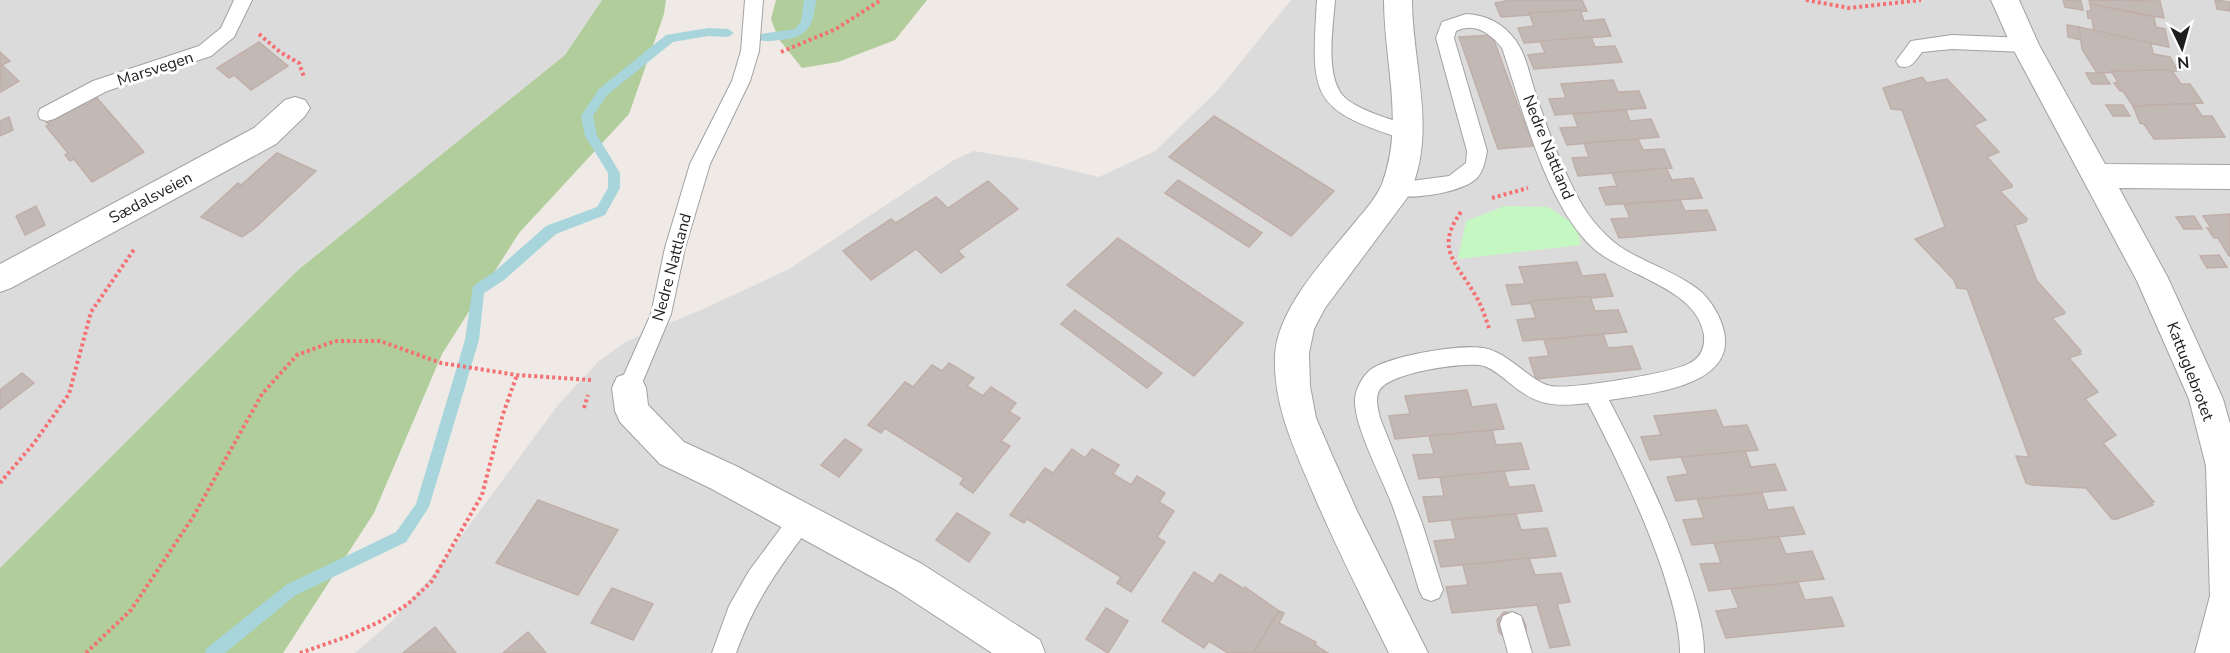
<svg xmlns="http://www.w3.org/2000/svg" width="2230" height="653" viewBox="0 0 2230 653" font-family="'Nunito Sans',sans-serif">
	<rect width="100%" height="100%" fill="#efeae5"/>
	<g fill="#dcdbdb">
		<polygon points="0,0 602,0 565,55 298,270 0,568"/>
		<polygon points="1291,0 2230,0 2230,653 355,653 392,621 431,577 558,405 599,361 627,341 703,309 789,269 954,160 974,151 1024,159 1099,177 1155,151 1218,90"/>
	</g>
	<g fill="#b0cd9b">
		<polygon points="602,0 666,0 664,14 629,114 519,233 442,354 374,513 283,653 0,653 0,568 298,270 565,55"/>
		<polygon points="776,0 927,0 895,40 838,62 802,68 778,38 771,19"/>
	</g>
	<polygon fill="#c5f7c3" points="1505,206 1548,207 1577,226 1581,245 1458,259 1466,221"/>
	<g fill="none" stroke-linecap="round" stroke-linejoin="round">
		<g fill="#a7d5db" fill-rule="evenodd">
			<path d="M804,0H816C813,27 808,38 779,40C772,41 766,42 760,40L758,37L760,34L795,29L801,21Z"/>
			<polygon points="708,28 728,29 734,33 728,37 708,36 673,42 607,95 593,116 597,135 620,173 620,188 605,215 556,234 504,280 484,293 479,340 429,507 406,542 296,595 225,653 205,653 207,648 286,585 396,532 416,504 465,340 473,286 494,272 546,226 597,207 608,188 608,173 585,136 581,116 599,89 666,35"/>
		</g>
	</g>
	<g fill="#c3b9b4" stroke="#c0afa8" stroke-width="1.5">
		<polygon points="1511,0 1582,0 1587,11 1501,17 1495,3"/>
		<polygon points="2063,0 2081,1 2083,10 2065,7"/>
		<polygon points="2089,0 2160,1 2164,18 2090,4"/>
		<polygon points="2215,0 2230,2 2230,11 2217,9"/>
		<polygon points="2090,4 2154,17 2156,27 2165,29 2169,47 2094,32 2092,19 2088,18 2087,11 2091,11"/>
		<polygon points="1580,10 1584,21 1604,19 1611,36 1524,43 1518,28 1534,26 1529,13"/>
		<polygon points="2067,25 2079,27 2081,40 2068,37"/>
		<polygon points="2079,27 2151,43 2153,54 2170,57 2178,71 2097,73 2082,49"/>
		<polygon points="1492,35 1533,146 1498,149 1459,37"/>
		<polygon points="1591,37 1595,47 1615,46 1622,62 1534,69 1528,55 1545,53 1540,41"/>
		<polygon points="259,42 288,66 251,90 234,75 229,78 217,68"/>
		<polygon points="0,52 10,61 2,65 19,81 1,92"/>
		<polygon points="2164,70 2172,71 2181,84 2190,84 2203,103 2133,106 2123,91 2120,91 2114,83 2118,82 2111,71"/>
		<polygon points="2086,73 2103,73 2110,84 2092,84"/>
		<polygon points="1922,77 1927,83 1947,79 1986,120 1974,125 1999,152 1987,157 2012,185 2012,187 2000,191 2027,219 2026,222 2015,225 2037,281 2065,312 2064,314 2052,318 2081,351 2079,352 2081,354 2069,358 2098,392 2085,399 2116,435 2103,443 2154,502 2151,503 2153,505 2117,519 2112,519 2086,488 2032,485 2026,483 2016,456 2029,457 1967,289 1957,288 1954,280 1915,239 1945,227 1902,110 1891,109 1883,88"/>
		<polygon points="1613,80 1618,92 1639,91 1646,108 1555,115 1549,99 1566,98 1561,84"/>
		<polygon points="97,98 144,152 92,182 74,159 70,161 65,155 68,153 46,126 49,125 46,122 83,101 86,105"/>
		<polygon points="2183,104 2194,104 2202,116 2212,116 2225,137 2154,139 2144,124 2140,123 2133,106"/>
		<polygon points="2106,105 2123,105 2130,116 2113,116"/>
		<polygon points="1626,110 1630,121 1651,119 1659,137 1567,145 1560,128 1578,127 1573,114"/>
		<polygon points="1214,116 1334,191 1291,236 1169,157"/>
		<polygon points="9,117 13,130 0,136 0,121"/>
		<polygon points="1638,139 1643,150 1664,149 1672,168 1578,176 1572,158 1589,157 1584,143"/>
		<polygon points="277,153 316,171 256,227 242,237 201,217 238,183 241,185"/>
		<polygon points="1666,168 1672,180 1693,178 1702,198 1606,205 1599,188 1617,186 1612,173"/>
		<polygon points="1178,180 1262,233 1249,247 1165,193"/>
		<polygon points="988,181 1018,209 958,251 964,257 941,273 916,249 871,280 843,251 891,219 896,223 936,197 948,208"/>
		<polygon points="1680,200 1685,211 1707,210 1716,230 1619,238 1611,219 1630,218 1624,204"/>
		<polygon points="36,206 45,225 25,235 16,216"/>
		<polygon points="2230,214 2230,256 2229,256 2218,238 2214,238 2207,228 2211,228 2203,216"/>
		<polygon points="2194,216 2202,229 2184,229 2176,217"/>
		<polygon points="1118,238 1243,323 1194,376 1067,285"/>
		<polygon points="2219,255 2227,267 2207,268 2200,256"/>
		<polygon points="1577,262 1582,276 1605,274 1613,296 1512,305 1506,285 1525,284 1519,267"/>
		<polygon points="1590,296 1595,311 1618,310 1627,332 1523,341 1517,320 1536,318 1530,301"/>
		<polygon points="1075,310 1162,373 1147,388 1061,324"/>
		<polygon points="1603,334 1608,348 1632,346 1641,369 1536,379 1529,358 1549,356 1544,340"/>
		<polygon points="949,363 974,378 967,386 983,396 991,387 1016,403 1009,412 1020,418 1001,441 1010,446 973,493 960,484 964,478 885,428 881,433 868,425 905,382 913,387 932,365 942,371"/>
		<polygon points="22,373 34,383 0,409 0,390"/>
		<polygon points="1467,390 1472,407 1496,404 1504,429 1395,439 1389,416 1410,414 1405,396"/>
		<polygon points="1716,410 1723,427 1747,425 1758,450 1650,460 1641,437 1661,435 1654,416"/>
		<polygon points="1492,430 1496,445 1521,443 1529,469 1419,479 1413,455 1434,454 1429,436"/>
		<polygon points="845,439 862,450 839,477 821,465"/>
		<polygon points="1072,449 1085,458 1092,449 1119,465 1113,474 1131,485 1137,476 1165,493 1159,502 1174,511 1157,537 1165,542 1131,592 1117,583 1121,577 1027,519 1024,523 1010,515 1045,468 1053,473"/>
		<polygon points="1745,451 1751,467 1775,464 1786,490 1676,501 1667,477 1688,474 1681,457"/>
		<polygon points="1504,471 1509,487 1534,485 1542,511 1429,522 1423,497 1444,496 1440,477"/>
		<polygon points="1762,493 1768,510 1793,507 1805,534 1692,545 1683,520 1704,518 1697,499"/>
		<polygon points="538,500 618,530 578,595 496,563"/>
		<polygon points="957,513 990,533 969,562 936,540"/>
		<polygon points="1516,514 1521,530 1547,528 1556,556 1441,567 1434,541 1456,539 1451,520"/>
		<polygon points="1779,537 1786,554 1812,551 1824,579 1709,591 1700,564 1721,563 1714,543"/>
		<polygon points="1529,558 1535,575 1561,573 1570,602 1557,604 1570,645 1550,648 1537,605 1452,613 1446,587 1468,585 1463,565"/>
		<polygon points="1194,572 1213,584 1220,574 1244,589 1245,587 1279,611 1253,653 1228,653 1209,641 1204,648 1162,621"/>
		<polygon points="1798,582 1805,600 1832,597 1844,626 1726,638 1716,611 1739,608 1731,589"/>
		<polygon points="612,588 653,604 633,640 591,623"/>
		<polygon points="1106,608 1128,621 1108,653 1086,639"/>
		<polygon points="1279,611 1284,613 1279,623 1316,642 1315,645 1328,653 1253,653"/>
		<polygon points="1504,612 1516,613 1523,619 1526,626 1526,633 1505,638 1499,632 1497,620"/>
		<polygon points="435,627 456,653 403,653"/>
		<polygon points="528,632 546,653 503,653"/>
	</g>
	<g fill="none" stroke-linecap="round" stroke-linejoin="round">
		<defs>
			<g id="lane">
				<polygon points="234,0 252,0 234,37 211,56 107,91 54,119 47,121 40,119 38,114 40,109 93,81 199,46 221,28"/>
				<polygon points="745,0 763,0 759,51 750,81 710,164 685,248 671,314 637,395 629,397 621,395 618,388 651,314 665,248 690,164 732,81 741,51"/>
				<path d="M1317,0H1335C1333,28 1323,84 1349,101C1368,114 1393,119 1414,128L1416,133L1414,138L1407,140C1310,110 1311,97 1317,0Z"/>
				<path d="M1466,14C1487,15 1504,24 1516,41C1526,55 1530,76 1535,92C1546,125 1558,158 1574,190C1584,211 1600,232 1619,246C1644,263 1675,271 1699,290C1711,300 1721,317 1724,332C1736,387 1646,394 1609,400C1638,456 1666,512 1686,572C1695,599 1704,625 1704,653H1680C1680,625 1671,599 1663,572C1643,513 1616,458 1588,403C1556,407 1537,406 1511,384C1503,378 1494,369 1484,366C1466,361 1387,373 1379,391C1375,399 1378,409 1380,418L1422,523L1443,590L1439,598L1431,601L1423,598L1419,590C1410,560 1402,531 1391,502C1381,476 1354,426 1355,400C1355,390 1362,377 1370,370C1388,356 1466,342 1488,349C1512,356 1531,382 1551,386C1569,390 1673,373 1690,363C1701,357 1705,348 1704,335C1697,287 1623,276 1592,247C1545,202 1523,109 1502,48C1490,33 1475,22 1456,31L1454,38L1487,151C1485,161 1484,170 1477,178C1462,193 1408,201 1389,194L1386,189L1389,184L1449,176L1466,163L1467,151L1436,38L1442,22Z"/>
				<path d="M1952,35L2025,38L2031,40L2034,45L2031,50L2025,52L1952,49L1922,52C1915,61 1911,70 1899,66L1896,61L1911,41Z"/>
				<path d="M800,510L808,513L812,521L808,529C776,572 755,601 736,653H712L729,606L749,571L792,513Z"/>
				<polygon points="1512,612 1521,616 1532,653 1508,653 1500,624 1503,616"/>
			</g>
			<g id="street">
				<path d="M1384,0H1412C1412,65 1439,136 1407,198L1325,308L1314,329L1309,353L1310,386L1316,418L1332,455L1357,511L1428,653H1389C1363,600 1336,547 1313,493C1294,448 1273,405 1275,355C1278,307 1327,257 1356,221C1365,210 1377,197 1382,184C1405,123 1384,62 1384,0Z"/>
				<polygon points="1991,0 2019,0 2039,45 2105,164 2230,165 2230,189 2119,188 2168,278 2223,399 2230,424 2230,653 2195,653 2210,596 2206,466 2189,399 2137,281 2011,45"/>
				<polygon points="295,97 305,100 310,108 305,116 276,144 11,288 0,292 0,264 254,128 285,100"/>
				<polygon points="629,373 641,377 646,388 648,405 684,442 736,466 922,564 1040,640 1045,653 992,653 896,590 710,488 660,464 620,422 615,411 612,388 617,377"/>
			</g>
		</defs>
		<use href="#lane" stroke="#a2a2a2" stroke-width="2"/>
		<use href="#street" stroke="#a2a2a2" stroke-width="2"/>
		<g stroke="#f47073" stroke-width="4" stroke-dasharray="3 3" stroke-linecap="butt">
			<polyline points="1806,0 1849,8 1921,0"/>
			<polyline points="259,34 280,52 299,63 304,77"/>
			<polyline points="781,52 836,29 881,0"/>
			<polyline points="1492,198 1528,188"/>
			<path d="M1461,212C1435,248 1455,261 1474,293C1481,304 1485,316 1489,328"/>
			<polyline points="584,408 588,395"/>
			<polyline points="0,483 34,443 69,394 91,312 135,248"/>
			<polyline points="86,653 131,610 193,517 262,394 297,355 335,341 380,341 441,363 517,375 591,380"/>
			<polyline points="300,653 346,637 379,622 408,604 432,581 482,495 503,414 517,375"/>
		</g>
		<use href="#lane" fill="#fff" fill-rule="evenodd"/>
		<use href="#street" fill="#fff" fill-rule="evenodd"/>
	</g>
	<g text-anchor="middle" stroke-width="6" stroke-linejoin="round" paint-order="stroke">
		<g font-size="16" fill="#1e1e1e" stroke="#fff">
			<text transform="translate(155 68) rotate(-18)" y="6">Marsvegen</text>
			<text transform="translate(1549 147) rotate(68)" y="6">Nedre Nattland</text>
			<text transform="translate(150 197) rotate(-28)" y="6">Sædalsveien</text>
			<text transform="translate(671 267) rotate(-75)" y="6">Nedre Nattland</text>
			<text transform="translate(2191 371) rotate(69)" y="6">Kattuglebrotet</text>
		</g>
	</g>
	<g transform="translate(2182 48) rotate(175)" stroke="#ffffff" stroke-width="4.5" paint-order="stroke">
	<path d="M0-4.5L10 22L0 15L-10 22Z" fill="#1e1e1e"/>
	<text y="-9" font-size="16" font-weight="bold" text-anchor="middle" fill="#1e1e1e">N</text>
	</g>
</svg>
